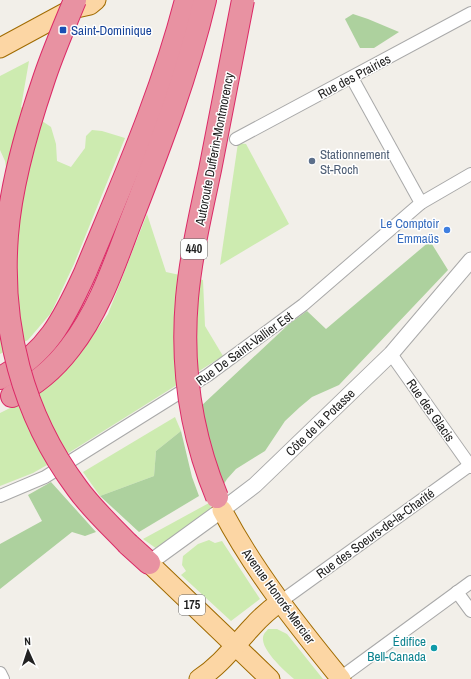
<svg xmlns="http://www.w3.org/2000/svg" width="471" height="679" viewBox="0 0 471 679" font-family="'Archivo Narrow',sans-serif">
	<rect width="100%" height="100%" fill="#f2efe9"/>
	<g fill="#cdebb0">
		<polygon points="29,61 21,107 51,127 56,144 57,161 71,167 85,148 86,136 92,130 102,131 125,138 74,264 51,313 28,340 0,354 0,231 9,186 5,161 0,150 0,76"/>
		<polygon points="238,143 246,144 289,224 220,265"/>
		<polygon points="147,214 166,272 203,280 205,326 223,356 70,452 33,473 0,486 0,413 10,408 40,389 62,372 83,349 108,314"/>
		<polygon points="175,417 181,431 156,451 154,476 100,496 83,472"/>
		<polygon points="209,503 211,507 210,510 157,549 143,539"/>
		<polygon points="209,540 215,543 222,541 260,599 231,621 181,575 186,571 182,565 183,556 198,544"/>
		<path d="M268,629H277L287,634L323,679H294C285,671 257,647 264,634C265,632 267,631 268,629Z"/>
	</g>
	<g fill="#add19e">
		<polygon points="353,14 368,19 399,32 374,48 360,48 345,19"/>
		<polygon points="430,241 448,270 339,385 312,397 300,407 285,421 265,451 236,469 227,479 217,495 200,407 289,324 307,311 326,329"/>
		<polygon points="181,431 192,477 199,496 139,532 100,496 154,476 156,451"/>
		<polygon points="51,482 96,532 85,536 72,532 0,589 0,544 42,521 28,495"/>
	</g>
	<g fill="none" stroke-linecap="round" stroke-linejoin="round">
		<defs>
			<g id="minor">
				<polyline points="352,78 421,203"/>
				<polyline points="236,139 471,13"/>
				<polyline points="391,354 471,467"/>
				<polyline points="0,496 45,477 208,375 303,305 421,203 471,174"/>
				<polyline points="457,592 471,611"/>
				<polyline points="280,602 470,465"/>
				<polyline points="0,673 3,679"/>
				<polyline points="340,678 471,582"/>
			</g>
			<polyline id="tertiary" points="149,563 222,510 255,485 391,354 471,260"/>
			<g id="primary">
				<polyline points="0,48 72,9 90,5 96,0"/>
				<path d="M222,510C254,571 297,625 341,679"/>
				<polyline points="149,563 270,679"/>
				<path d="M199,679C221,665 235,645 252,627C261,617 270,609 280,602"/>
			</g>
			<g id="motorway">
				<path d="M0,378C47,354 64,319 85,273C122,183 162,94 186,0"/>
				<path d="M12,396C35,385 54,369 70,348C100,310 115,262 132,218C160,146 187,76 205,0"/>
				<polyline points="128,544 149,563"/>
			</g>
		</defs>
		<use href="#minor" stroke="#a9a9a9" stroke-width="14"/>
		<use href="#tertiary" stroke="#a9a9a9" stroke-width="17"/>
		<use href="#primary" stroke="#a06b00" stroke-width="21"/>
		<use href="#motorway" stroke="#dc2a67" stroke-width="24"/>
		<use href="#minor" stroke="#fff" stroke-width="12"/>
		<use href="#tertiary" stroke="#fff" stroke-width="15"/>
		<use href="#primary" stroke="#fcd6a4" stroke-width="19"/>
		<use href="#motorway" stroke="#e892a2" stroke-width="22"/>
		<defs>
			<g id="motorway-bridge">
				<path d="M75,0C64,27 52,54 43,82C27,129 11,185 7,235C0,326 22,414 77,488C92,509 111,526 128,544"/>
				<path d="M217,497C191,434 181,366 187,298C191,255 201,212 210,170C221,113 232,57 243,0"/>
			</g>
		</defs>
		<use href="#motorway-bridge" stroke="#dc2a67" stroke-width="24" stroke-linecap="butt"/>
		<use href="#motorway-bridge" stroke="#e892a2" stroke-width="22"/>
	</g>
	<rect fill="#1a4fb4" stroke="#fff" stroke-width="1.5" x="59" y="26" width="8" height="8" rx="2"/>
	<circle fill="#5c6f8a" stroke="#fff" stroke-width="1.5" cx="312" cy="161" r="4"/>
	<circle fill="#3f7fe0" stroke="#fff" stroke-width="1.5" cx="447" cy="230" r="4"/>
	<circle fill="#0f9aa8" stroke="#fff" stroke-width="1.5" cx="434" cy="648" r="4"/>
	<g text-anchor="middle" stroke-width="3" stroke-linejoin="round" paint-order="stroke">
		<g fill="#fff" stroke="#646464" stroke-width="1">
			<rect x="181" y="239" width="26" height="20" rx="3"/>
			<rect x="179" y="595" width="26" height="20" rx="3"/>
		</g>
		<g font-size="12" font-weight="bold" fill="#222">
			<text x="194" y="253">440</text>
			<text x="192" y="609">175</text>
		</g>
		<g font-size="13" fill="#164399" stroke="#fff" text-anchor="start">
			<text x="71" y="35">Saint-Dominique</text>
		</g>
		<g font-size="13" fill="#222" stroke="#fff">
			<text transform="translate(354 76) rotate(-28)" y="5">Rue des Prairies</text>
			<text transform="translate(214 149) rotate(-79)" y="5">Autoroute Dufferin-Montmorency</text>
			<text transform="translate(244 348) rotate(-36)" y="5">Rue De Saint-Vallier Est</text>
			<text transform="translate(431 410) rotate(55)" y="5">Rue des Glacis</text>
			<text transform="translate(320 422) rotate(-44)" y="5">Côte de la Potasse</text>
			<text transform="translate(375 533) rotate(-36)" y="5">Rue des Soeurs-de-la-Charité</text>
			<text transform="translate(279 596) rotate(54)" y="5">Avenue Honoré-Mercier</text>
		</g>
		<g font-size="13" fill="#4e5e75" stroke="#fff" text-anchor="start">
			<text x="320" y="159">Stationnement<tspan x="320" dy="15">St-Roch</tspan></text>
		</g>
		<g font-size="13" fill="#366cbe" stroke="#fff" text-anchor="end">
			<text x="439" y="228">Le Comptoir<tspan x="439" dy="15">Emmaüs</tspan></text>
		</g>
		<g font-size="13" fill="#0d838f" stroke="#fff" text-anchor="end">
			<text x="426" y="646">Édifice<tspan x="426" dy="15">Bell-Canada</tspan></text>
		</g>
	</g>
	<g transform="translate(28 651) rotate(357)" stroke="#ffffff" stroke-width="3" paint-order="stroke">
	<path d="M0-3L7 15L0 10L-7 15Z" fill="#222222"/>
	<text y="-6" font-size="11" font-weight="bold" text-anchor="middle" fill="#222222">N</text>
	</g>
</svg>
